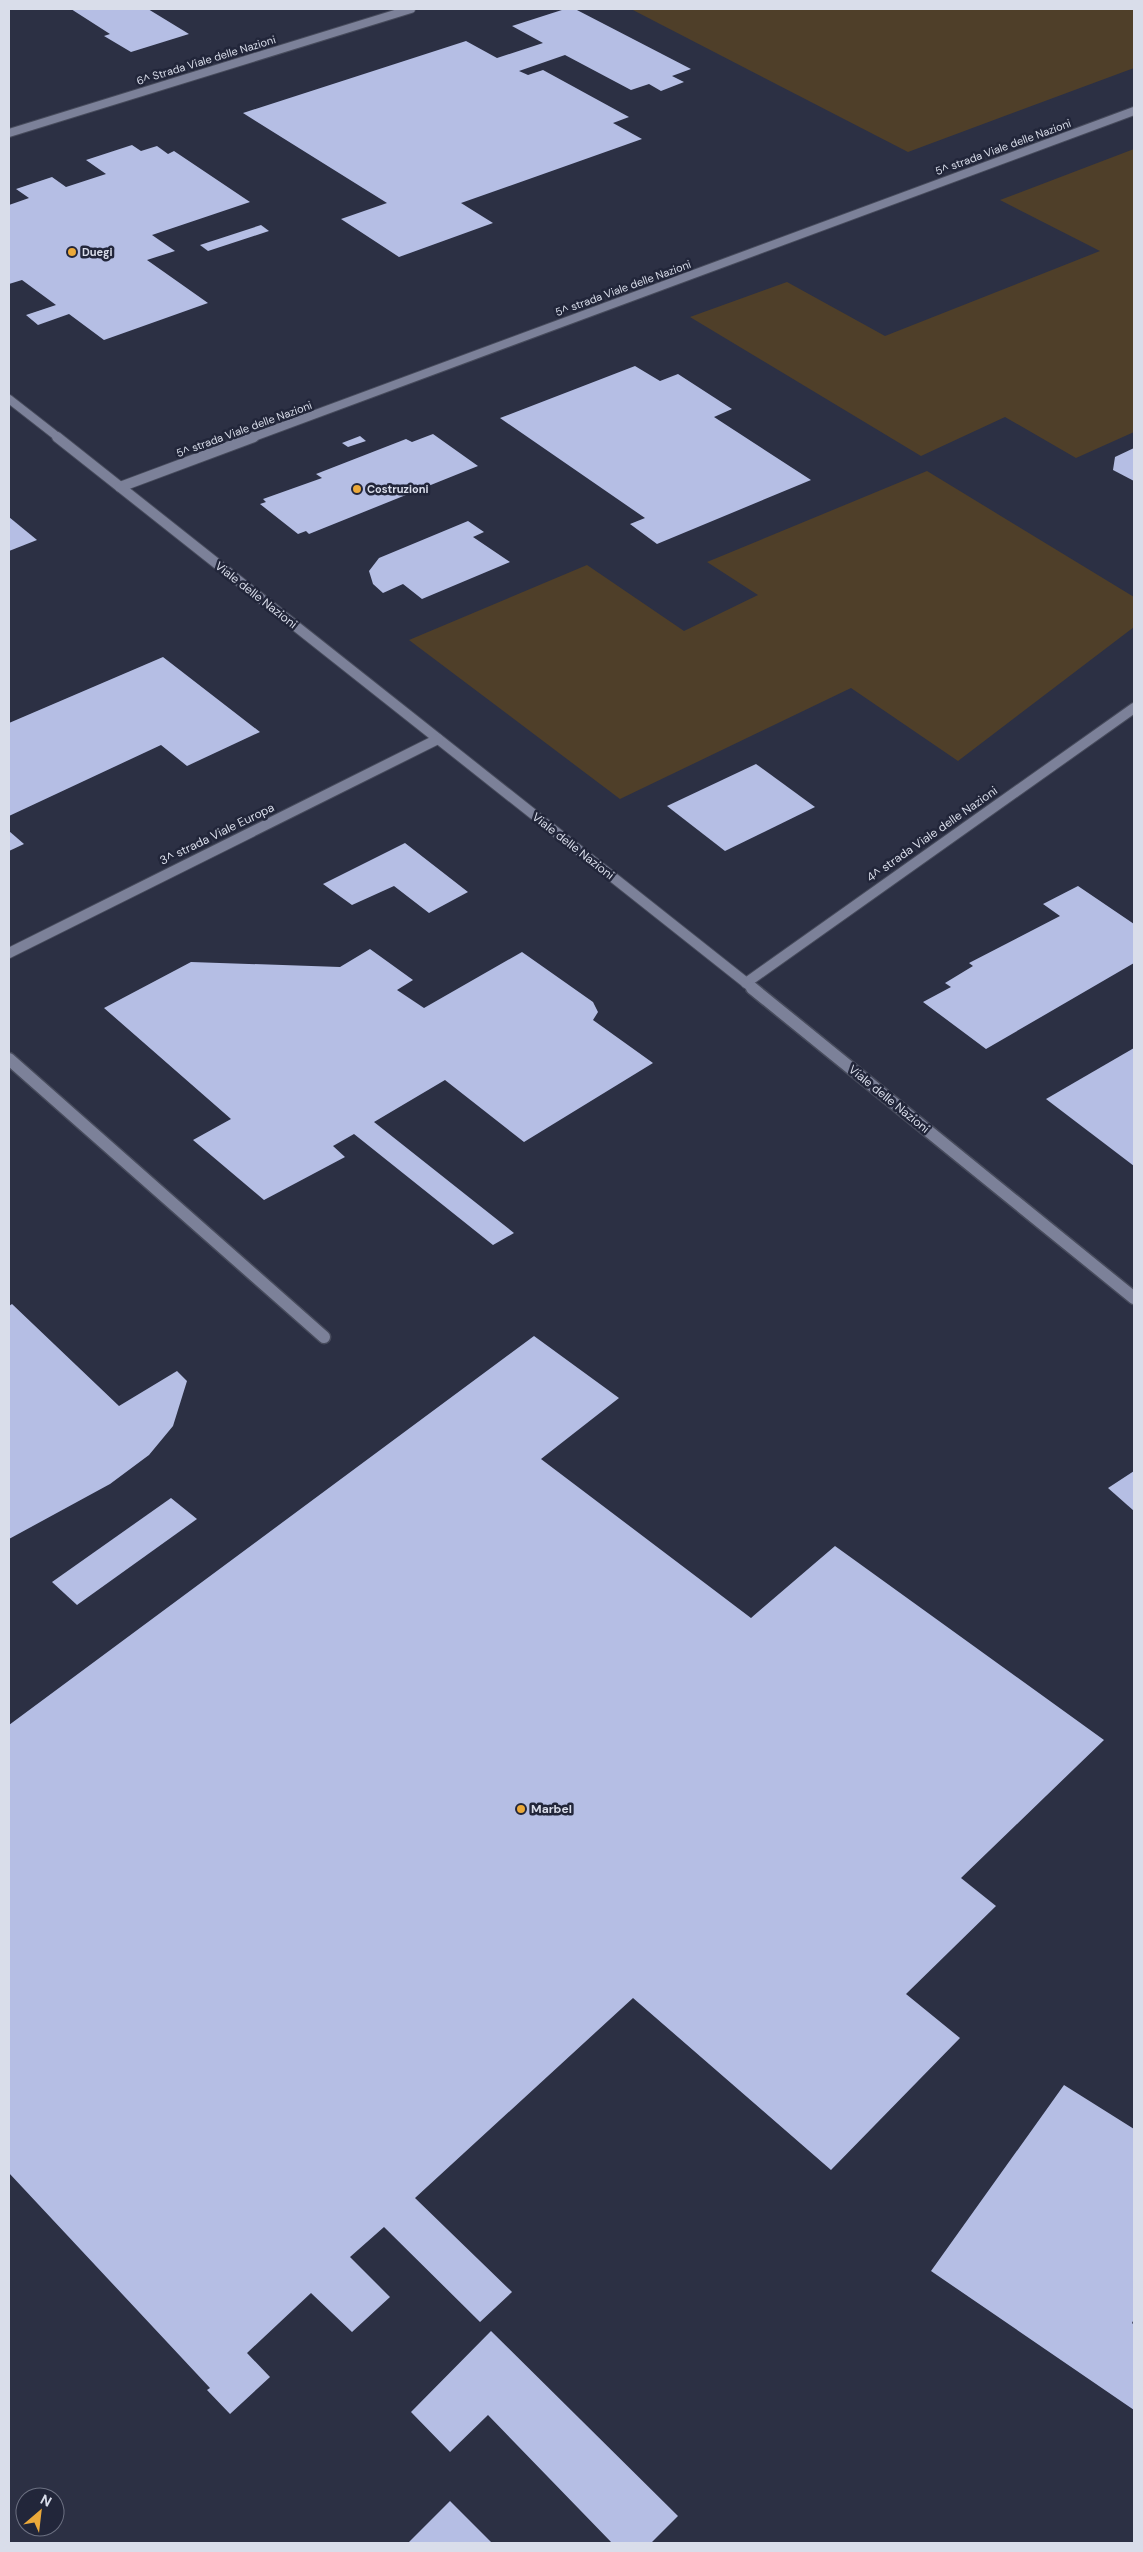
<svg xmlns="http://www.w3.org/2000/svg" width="1143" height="2552" viewBox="0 0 1143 2552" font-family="'DM Sans',sans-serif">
	<rect width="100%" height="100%" fill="#2c3044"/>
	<g fill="#4f3f29">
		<polygon points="631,9 1134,9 1134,68 908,152"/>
		<polygon points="1134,149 1134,432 1076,458 1005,417 921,456 690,317 787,282 885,336 1100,251 1000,200"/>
		<polygon points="927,471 1134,597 1134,627 958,761 851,688 620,799 409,640 587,565 684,631 758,595 707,562"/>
	</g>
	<g fill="#b5bee4">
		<polygon points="71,9 148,9 189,34 131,52 104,36 110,34"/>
		<polygon points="565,9 575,9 691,69 672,76 684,82 661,91 649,84 631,90 565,55 519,71 528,75 543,70 629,117 613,123 642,139 461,203 493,223 399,257 341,219 387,203 243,113 466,41 497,58 543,43 512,26"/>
		<polygon points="132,145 141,151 157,146 168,154 174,151 250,202 152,235 175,251 147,260 208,303 104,340 69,314 38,325 26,315 56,305 22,280 9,284 9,205 29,198 16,189 52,177 66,187 106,174 86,160"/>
		<polygon points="261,225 269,231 208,251 200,245"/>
		<polygon points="635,366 660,381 678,374 732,409 714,417 811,480 657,544 630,524 645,518 500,418"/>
		<polygon points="433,434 478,466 309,534 306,531 298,534 260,504 266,502 263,499 322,478 316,474 406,439 412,442"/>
		<polygon points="360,436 366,441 348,447 342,443"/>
		<polygon points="1134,448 1134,481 1113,470 1115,457"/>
		<polygon points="9,517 37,540 9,551"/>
		<polygon points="468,521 484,532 473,537 510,562 422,599 403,584 383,593 373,584 369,571 379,558"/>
		<polygon points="163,657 260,732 187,766 161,745 9,816 9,723"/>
		<polygon points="756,764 815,807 725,851 667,806"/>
		<polygon points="9,831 24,844 9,851"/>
		<polygon points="405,843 468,892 429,913 394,886 352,905 323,884"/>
		<polygon points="1078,886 1134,924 1134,963 986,1049 923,1002 951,987 945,983 973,966 969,963 1060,916 1043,904"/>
		<polygon points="370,949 413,980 397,990 424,1008 522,952 593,1002 598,1012 593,1020 653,1063 524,1142 445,1080 374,1122 514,1233 493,1245 354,1134 333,1146 345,1157 264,1200 193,1140 231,1119 104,1008 191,962 340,967"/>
		<polygon points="1134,1048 1134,1166 1046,1099"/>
		<polygon points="12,1304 119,1406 177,1371 187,1381 173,1426 149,1455 110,1484 9,1539 9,1306"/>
		<polygon points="534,1336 619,1398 541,1459 751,1618 835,1546 1104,1740 961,1878 996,1906 906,1994 960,2038 831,2170 633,1998 415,2198 512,2292 480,2322 384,2227 350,2257 390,2297 352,2332 311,2293 247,2353 270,2377 230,2414 207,2390 210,2388 9,2173 9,1725"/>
		<polygon points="1134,1471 1134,1511 1108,1488"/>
		<polygon points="171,1498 197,1519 77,1605 52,1582"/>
		<polygon points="1064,2085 1134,2129 1134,2319 1132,2323 1134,2325 1134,2410 931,2271"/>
		<polygon points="491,2331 678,2516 651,2543 612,2543 488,2415 450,2452 411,2412"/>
		<polygon points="450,2501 492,2543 408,2543"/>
	</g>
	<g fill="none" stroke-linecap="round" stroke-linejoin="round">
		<defs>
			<g id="street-far2">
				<polyline points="9,133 411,9"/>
				<polyline points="9,399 59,438"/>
				<polyline points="251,438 1134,111"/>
			</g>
			<g id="street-far1">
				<polyline points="57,437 754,989"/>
				<polyline points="120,487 254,437"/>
				<polyline points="9,953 438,739"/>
				<polyline points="746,983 1134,708"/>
			</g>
			<g id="street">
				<polyline points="752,988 1134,1298"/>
				<polyline points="9,1059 324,1337"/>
			</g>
		</defs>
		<use href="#street-far2" stroke="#474b5c" stroke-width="10"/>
		<use href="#street-far1" stroke="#474b5c" stroke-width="12"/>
		<use href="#street" stroke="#474b5c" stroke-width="15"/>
		<use href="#street-far2" stroke="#7c8199" stroke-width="8"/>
		<use href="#street-far1" stroke="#7c8199" stroke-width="10"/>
		<use href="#street" stroke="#7c8199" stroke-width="12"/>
	</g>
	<g fill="#eba93a" stroke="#22263a" stroke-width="2">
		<circle cx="72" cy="252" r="5"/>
		<circle cx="357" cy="489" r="5"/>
		<circle cx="521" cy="1809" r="5"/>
	</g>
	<g text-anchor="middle" stroke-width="5" stroke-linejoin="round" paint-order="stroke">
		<g font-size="11" fill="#d9ddea" stroke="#22263a">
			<text transform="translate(206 60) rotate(-17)" y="4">6^ Strada Viale delle Nazioni</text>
			<text transform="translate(1003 147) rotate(-20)" y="4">5^ strada Viale delle Nazioni</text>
			<text transform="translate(623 288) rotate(-20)" y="4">5^ strada Viale delle Nazioni</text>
			<text transform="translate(244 429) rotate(-20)" y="4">5^ strada Viale delle Nazioni</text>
		</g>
		<g font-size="11" font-weight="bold" fill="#d9ddea" stroke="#22263a" text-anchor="start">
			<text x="82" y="256">Duegi</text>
			<text x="367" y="493">Costruzioni</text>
		</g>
		<g font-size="12" fill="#d9ddea" stroke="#22263a">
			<text transform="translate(256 595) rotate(38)" y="4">Viale delle Nazioni</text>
			<text transform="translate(217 834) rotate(-26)" y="4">3^ strada Viale Europa</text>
			<text transform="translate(932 834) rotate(-35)" y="4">4^ strada Viale delle Nazioni</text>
			<text transform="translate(573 846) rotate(38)" y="4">Viale delle Nazioni</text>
			<text transform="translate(889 1099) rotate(39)" y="4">Viale delle Nazioni</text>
		</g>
		<g font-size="12" font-weight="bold" fill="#d9ddea" stroke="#22263a" text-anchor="start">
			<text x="531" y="1813">Marbel</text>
		</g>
	</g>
	<rect width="1143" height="2552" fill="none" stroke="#d9ddea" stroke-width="20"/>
	<g transform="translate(40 2512) rotate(28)"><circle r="24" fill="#22263a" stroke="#6b6f80"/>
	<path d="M0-4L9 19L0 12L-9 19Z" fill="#eba93a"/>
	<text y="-8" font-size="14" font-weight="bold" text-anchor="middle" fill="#d9ddea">N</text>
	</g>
</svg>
